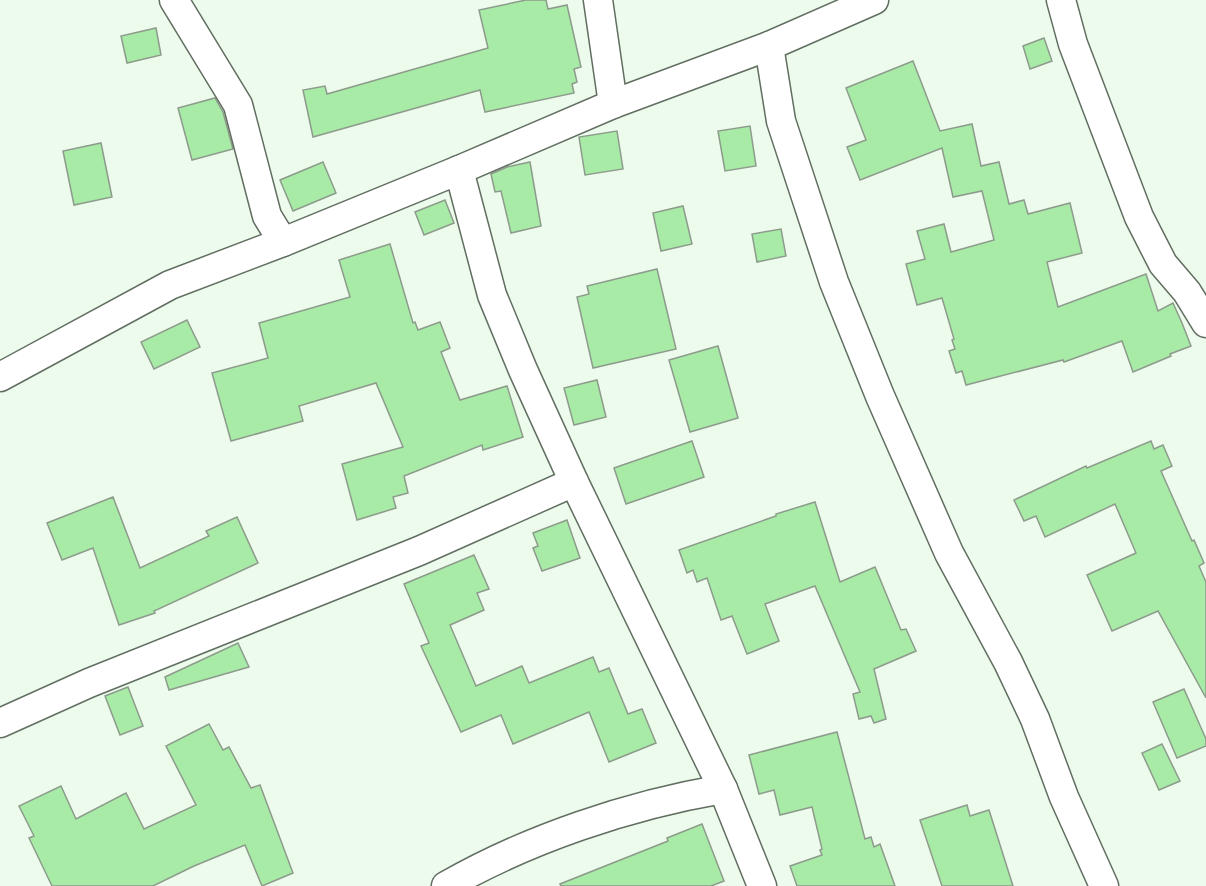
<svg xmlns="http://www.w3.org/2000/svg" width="1206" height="886" viewBox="0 0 1206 886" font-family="'IBM Plex Sans',sans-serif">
	<rect width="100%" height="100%" fill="#ecfbeb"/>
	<g fill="#a8eba7" stroke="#8d9b8c" stroke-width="1.5">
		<polygon points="526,0 546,0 548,9 567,5 581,67 574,69 577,82 572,84 574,93 485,112 480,90 313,137 303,90 325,86 327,94 488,48 479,10"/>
		<polygon points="156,28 161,55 127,63 121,36"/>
		<polygon points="1044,38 1052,61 1030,69 1023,46"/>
		<polygon points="913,61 940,131 972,124 981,166 999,162 1009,204 1024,200 1028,214 1070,203 1082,253 1047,262 1058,307 1146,274 1158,311 1173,303 1182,323 1191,346 1170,354 1171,356 1133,372 1122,341 1064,362 1063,360 966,385 962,371 956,373 949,351 955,349 952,340 954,339 942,298 917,305 906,264 925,259 917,231 944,224 951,252 994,240 982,191 953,197 942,148 860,180 847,147 866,140 846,88"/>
		<polygon points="215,98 223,112 233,149 192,160 178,108"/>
		<polygon points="750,126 756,166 725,171 718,131"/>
		<polygon points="617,131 623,169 585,175 579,137"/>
		<polygon points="101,143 112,197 74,205 63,151"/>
		<polygon points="323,162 336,193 293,211 280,180"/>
		<polygon points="530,162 541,226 511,233 501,191 495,192 491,174 507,167"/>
		<polygon points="445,200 454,223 424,235 415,212"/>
		<polygon points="683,206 692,244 661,251 653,213"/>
		<polygon points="781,229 786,256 757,262 752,234"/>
		<polygon points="390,244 413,323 415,322 418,330 440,322 450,348 441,352 460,400 507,386 523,437 483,450 482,445 404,476 408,493 393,497 396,508 357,520 342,464 403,447 376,383 299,406 303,421 231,441 212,373 268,358 259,323 350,297 339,260"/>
		<polygon points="657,269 676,349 593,368 577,297 589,294 587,286"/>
		<polygon points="187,320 200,347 154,369 141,342"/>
		<polygon points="718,346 738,418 690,432 669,360"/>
		<polygon points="597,380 606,417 574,425 564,388"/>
		<polygon points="692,441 704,477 626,504 614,468"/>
		<polygon points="1151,441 1154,449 1163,445 1172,466 1161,471 1192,541 1194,540 1204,563 1199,566 1206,582 1206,698 1158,611 1112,631 1087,575 1136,553 1115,504 1045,537 1036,516 1024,521 1014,500 1086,466 1087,468"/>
		<polygon points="113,497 140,568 209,536 206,531 237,517 258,563 154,611 155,613 119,625 93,548 62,560 47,523"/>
		<polygon points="815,502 840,582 875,567 901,630 906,629 916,651 874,669 886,719 874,723 871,716 859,719 853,694 860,692 815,586 765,604 779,641 747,654 732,616 721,620 707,578 697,582 693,570 687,573 679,550 776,516 776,514"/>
		<polygon points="567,520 580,558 542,571 533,548 538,546 533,533"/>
		<polygon points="474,555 489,589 477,593 484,610 450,625 476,686 522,666 529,683 593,657 599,672 609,668 628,714 642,709 656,743 609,762 589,712 513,744 501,715 461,732 421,646 429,643 404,584"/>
		<polygon points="238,643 249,667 169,690 165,677"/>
		<polygon points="128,687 143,726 120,735 105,696"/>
		<polygon points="1184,689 1206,739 1206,746 1177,758 1153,702"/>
		<polygon points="209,724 223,750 229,747 251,788 260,785 293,873 262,886 245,845 194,866 153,886 52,886 29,838 34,836 19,806 61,786 76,819 126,793 144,829 196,805 166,746"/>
		<polygon points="837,732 865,839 871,837 874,847 880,844 895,886 797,886 790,866 822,855 820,850 822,849 812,807 780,815 774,790 759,794 749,755"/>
		<polygon points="1162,744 1180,781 1159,790 1142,753"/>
		<polygon points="967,805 970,816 989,810 1013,886 942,886 920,820"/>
		<polygon points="702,824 724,881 711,886 561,886 560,884 668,841 667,838"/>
	</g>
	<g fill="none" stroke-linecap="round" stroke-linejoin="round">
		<defs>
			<g id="minor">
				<polyline points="174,0 238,105 267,216 283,242"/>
				<polyline points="598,0 613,104"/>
				<polyline points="1061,0 1073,44 1139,217 1163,264 1187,292 1206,323"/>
				<polyline points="769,46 781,121 834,282 880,396 949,553 1008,662 1035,719 1064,797 1104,886"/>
				<polyline points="459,170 492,295 523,370 574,482 723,789 762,886"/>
				<polyline points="0,377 170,285 283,242 459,170 613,104 769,46 874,0"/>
				<polyline points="0,723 89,683 419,551 574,482"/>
				<path d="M446,886C528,839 629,805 723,789"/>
			</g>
		</defs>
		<use href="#minor" stroke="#616e61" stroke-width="31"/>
		<use href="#minor" stroke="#fff" stroke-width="28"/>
	</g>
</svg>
